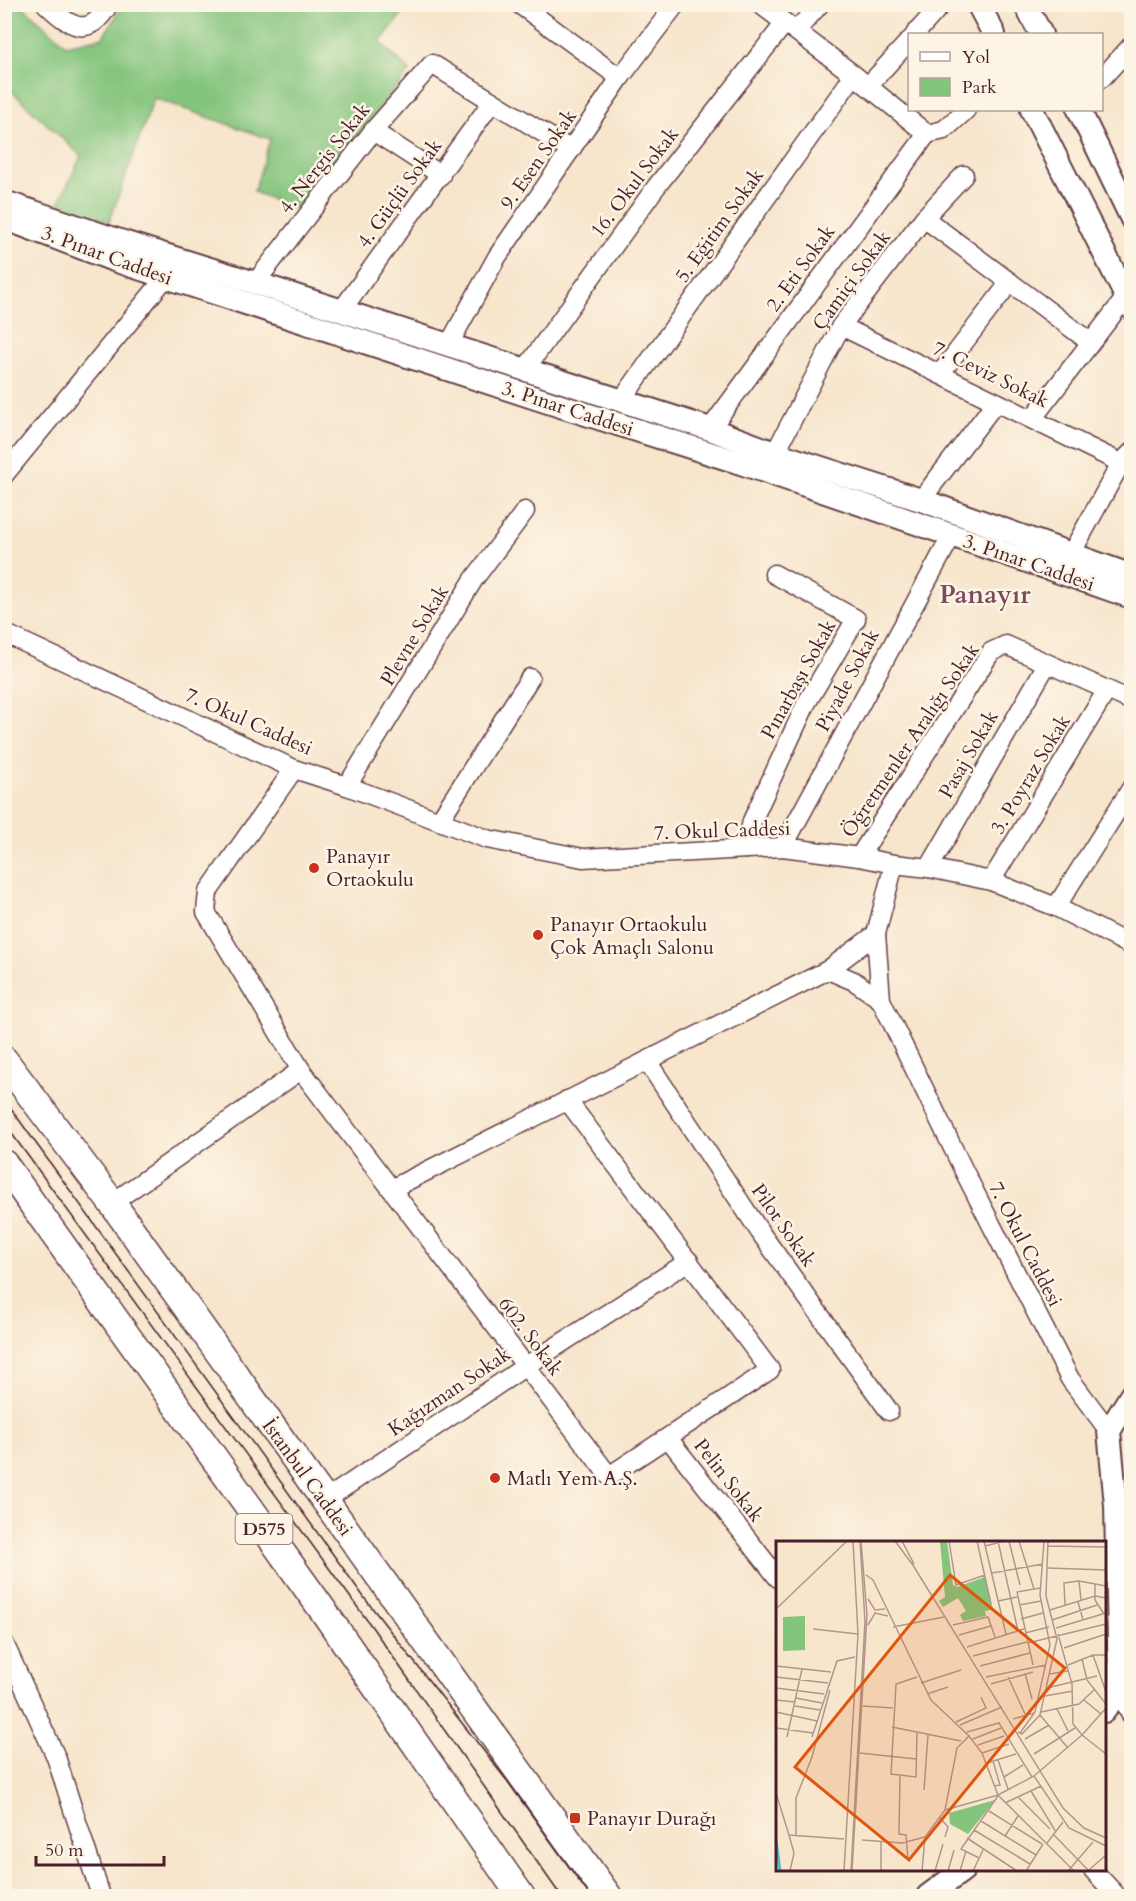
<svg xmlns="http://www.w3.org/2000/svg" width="1136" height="1901" viewBox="0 0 1136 1901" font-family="Cardo,serif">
	<rect width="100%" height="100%" fill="#fcf5e5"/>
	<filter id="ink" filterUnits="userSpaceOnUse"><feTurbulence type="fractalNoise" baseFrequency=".0167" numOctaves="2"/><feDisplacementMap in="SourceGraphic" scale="12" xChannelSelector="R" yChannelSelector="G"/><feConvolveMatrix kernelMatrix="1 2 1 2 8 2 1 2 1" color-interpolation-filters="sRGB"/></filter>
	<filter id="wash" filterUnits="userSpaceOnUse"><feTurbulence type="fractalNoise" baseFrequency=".008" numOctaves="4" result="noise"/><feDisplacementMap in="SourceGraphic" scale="24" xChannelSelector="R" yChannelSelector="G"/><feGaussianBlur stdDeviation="1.35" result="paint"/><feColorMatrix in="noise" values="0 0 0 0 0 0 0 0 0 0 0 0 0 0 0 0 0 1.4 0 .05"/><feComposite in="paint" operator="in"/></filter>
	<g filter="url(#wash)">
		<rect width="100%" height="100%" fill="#f7e5cc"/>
		<polygon fill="#84c57d" stroke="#677254" stroke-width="1.5" points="4,5 21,5 66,45 103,37 123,5 409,5 380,42 410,71 297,209 254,192 270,139 154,98 109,222 59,203 81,156 5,85"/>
	</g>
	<g filter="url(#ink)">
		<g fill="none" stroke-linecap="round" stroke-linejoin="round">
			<defs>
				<g id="minor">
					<path d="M46,4C70,27 89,40 109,4"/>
					<polyline points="519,4 620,78"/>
					<polyline points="760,4 854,75 927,134"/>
					<polyline points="796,31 820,4"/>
					<polyline points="915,34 942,4"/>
					<polyline points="1102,78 1132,45"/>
					<polyline points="868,86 910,40"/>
					<polyline points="373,131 441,175"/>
					<polyline points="927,134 944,130 966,110"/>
					<polyline points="924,218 1090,342"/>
					<polyline points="255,283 373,131 432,64 571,150"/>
					<polyline points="341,311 492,102"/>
					<polyline points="841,326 1121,463"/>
					<polyline points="448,346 497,257 620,78 676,4"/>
					<polyline points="524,371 656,187 785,23"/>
					<polyline points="940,374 1010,282"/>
					<polyline points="621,401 854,75"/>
					<polyline points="1032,419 1126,297"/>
					<polyline points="710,429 927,134"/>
					<polyline points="775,453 841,326 924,218 964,175"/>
					<polyline points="4,475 166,277 176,269"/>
					<polyline points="921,500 996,402"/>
					<polyline points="1071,554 1121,463 1132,452"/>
					<polyline points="4,633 294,769 347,786 487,839 583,858 783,847 859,857 894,864 876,934 881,1000 965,1173 1070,1379 1109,1431"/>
					<polyline points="294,769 208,892 206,912 301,1070 609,1476 770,1370 567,1100"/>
					<polyline points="347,786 474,579 525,511"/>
					<polyline points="439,821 530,678"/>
					<polyline points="783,847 952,535"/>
					<polyline points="746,849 752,821 806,704 856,619 774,574"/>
					<polyline points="859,857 991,652 1006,645 1132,701"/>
					<polyline points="894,864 929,868 991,881 1056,907 1132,946"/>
					<polyline points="929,868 1047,664"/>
					<polyline points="991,881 1107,690"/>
					<polyline points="1056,907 1132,787"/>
					<polyline points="828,970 854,981 881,1000"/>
					<polyline points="647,1061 762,1235 889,1411"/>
					<polyline points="391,1189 828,970 876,934"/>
					<polyline points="112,1203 301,1070"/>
					<polyline points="668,1438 778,1578"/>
					<polyline points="325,1500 526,1366 689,1261"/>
					<polyline points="1116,1505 1132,1506"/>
					<polyline points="4,1643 56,1757 101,1896"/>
					<polyline points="1093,1870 1117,1896"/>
				</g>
				<g id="major">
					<polyline points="978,4 994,34"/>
					<polyline points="1025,4 1041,34"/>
					<polyline points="1032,110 1132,308"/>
					<polyline points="1079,110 1132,219"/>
					<polyline points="4,202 126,243 255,283 710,429 775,453 921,500 1132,576"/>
					<polyline points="4,218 114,260 551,403 741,463 1132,597"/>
					<polyline points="1132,1394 1109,1431 1116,1505 1120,1689 1132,1712"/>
					<polyline points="1104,1711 1120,1689"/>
					<polyline points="928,1896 963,1870"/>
				</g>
				<g id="highway">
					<polyline points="4,1060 112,1203 608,1896"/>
					<polyline points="4,1164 322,1609 521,1896"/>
				</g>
			</defs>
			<use href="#minor" stroke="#643d43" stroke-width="21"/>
			<use href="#major" stroke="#643d43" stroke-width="26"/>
			<use href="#highway" stroke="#643d43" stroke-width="30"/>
			<use href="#minor" stroke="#fff" stroke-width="18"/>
			<use href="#major" stroke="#fff" stroke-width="22"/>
			<use href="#highway" stroke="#fff" stroke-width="27"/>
			<g stroke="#4a1f2b" stroke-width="1.5">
				<polyline points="4,1099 366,1600 508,1782 590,1896"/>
				<polyline points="4,1123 372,1627 561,1896"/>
			</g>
		</g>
	</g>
	<g fill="#c8321e" stroke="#fcf5e5" stroke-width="2">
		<circle cx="314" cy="868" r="6"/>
		<circle cx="538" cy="935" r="6"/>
		<circle cx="495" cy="1478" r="6"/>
		<rect x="569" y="1812" width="12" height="12" rx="3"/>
	</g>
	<g text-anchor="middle" stroke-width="5" stroke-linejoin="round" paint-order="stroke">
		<rect fill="#fcf5e5" stroke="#7f5f63" stroke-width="1.5" x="235.5" y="1514" width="57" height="30" rx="4.5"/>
		<g font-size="18" font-weight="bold" fill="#4a1f2b">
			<text x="264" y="1535">D575</text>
		</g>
		<g font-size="20" fill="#4a1f2b" stroke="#fcf5e5">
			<text transform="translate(324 158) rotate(-52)" y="7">4. Nergis Sokak</text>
			<text transform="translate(538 159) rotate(-55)" y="7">9. Esen Sokak</text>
			<text transform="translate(634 182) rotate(-53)" y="7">16. Okul Sokak</text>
			<text transform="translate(399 193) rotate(-54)" y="7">4. Güçlü Sokak</text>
			<text transform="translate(719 225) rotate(-54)" y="7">5. Eğitim Sokak</text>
			<text transform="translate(107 255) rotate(20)" y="7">3. Pınar Caddesi</text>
			<text transform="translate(800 268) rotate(-54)" y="7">2. Eti Sokak</text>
			<text transform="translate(851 280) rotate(-54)" y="7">Çamiçi Sokak</text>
			<text transform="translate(991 374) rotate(26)" y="7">7. Ceviz Sokak</text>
			<text transform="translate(568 408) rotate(18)" y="7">3. Pınar Caddesi</text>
			<text transform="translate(1029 562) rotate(19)" y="7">3. Pınar Caddesi</text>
			<text transform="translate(414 635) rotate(-59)" y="7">Plevne Sokak</text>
			<text transform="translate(798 679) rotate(-61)" y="7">Pınarbaşı Sokak</text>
			<text transform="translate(847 680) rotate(-62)" y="7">Piyade Sokak</text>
			<text transform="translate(249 721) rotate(24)" y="7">7. Okul Caddesi</text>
			<text transform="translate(910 740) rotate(-56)" y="7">Öğretmenler Aralığı Sokak</text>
			<text transform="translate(968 754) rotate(-60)" y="7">Pasaj Sokak</text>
			<text transform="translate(1030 774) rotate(-59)" y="7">3. Poyraz Sokak</text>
			<text transform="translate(722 830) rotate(-2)" y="7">7. Okul Caddesi</text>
			<text transform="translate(784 1225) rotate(55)" y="7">Pilot Sokak</text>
			<text transform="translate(1026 1244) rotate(63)" y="7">7. Okul Caddesi</text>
			<text transform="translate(531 1336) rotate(53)" y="7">602. Sokak</text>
			<text transform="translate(449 1391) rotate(-34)" y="7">Kağızman Sokak</text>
			<text transform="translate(308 1477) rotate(54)" y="7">İstanbul Caddesi</text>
			<text transform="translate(729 1480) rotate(52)" y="7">Pelin Sokak</text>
		</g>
		<g font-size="20" fill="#4a1f2b" stroke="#fcf5e5" text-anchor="start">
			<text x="326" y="863">Panayır<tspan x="326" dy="23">Ortaokulu</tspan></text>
			<text x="550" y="931">Panayır Ortaokulu<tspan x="550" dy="23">Çok Amaçlı Salonu</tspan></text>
			<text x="507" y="1485">Matlı Yem A.Ş.</text>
			<text x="587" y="1825">Panayır Durağı</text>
		</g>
		<g font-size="26" font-weight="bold" fill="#7d4a5e" stroke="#fcf5e5">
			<text x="985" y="603">Panayır</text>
		</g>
	</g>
	<g transform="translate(776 1541)">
		<rect width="330" height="330" fill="#f7e5cc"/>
		<path d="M164,0H171L177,44L181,46L209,36L217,68L209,70L210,75L187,80L184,74L190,70L182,57L167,66L163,60L169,56ZM29,75V109L7,110V76ZM219,259L192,293L174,283L173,272Z" fill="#84c57d"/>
		<path fill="none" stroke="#4ebbc9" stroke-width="3" d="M0,299L4,330"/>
		<path fill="none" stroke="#b2968c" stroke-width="1.5" d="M119,0L136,23M126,0L138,23M173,0L180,44L209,34M201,0L215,63M208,0L230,93M222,0L242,90M233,0L244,44M243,0L258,48M209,5L229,0M272,5L330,6M135,21L287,267L308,287L330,297M272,27L330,29M216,32L267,23M90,34L97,39L155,159L193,195L181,207L169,269M303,40L305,59M319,43V59L328,73M92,58L99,69L109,68M222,60L241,56M302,61L307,79M243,64L265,60M289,64L288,42L303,40L330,45M0,68L71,0M274,69L319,55L330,57M245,78L267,72M276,79L321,64M92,84L99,72L112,75M177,84L212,76L219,96M117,86L168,76M280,87L330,72M37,88L82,93M249,92L273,86M282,93L296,143L297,183L306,194M183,94L215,85M252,102L330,83M191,106L248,88M288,107L330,93M317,114L330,151M197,115L251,101M306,118L311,139L330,163M257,124L241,51L264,47M292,124L317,114H330M0,125L55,131M204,125L254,112M249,132L256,158M274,133L292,130M0,136L52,142M141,136L120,143L115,233L140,236L141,192M210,136L270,124M232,136L249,173M145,142L185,129M215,143L257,131M0,147L48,153M271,147L321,135M151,153L172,146M269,155L297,150M20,157L46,162M0,159L19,161M308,159L325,173M19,165L44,169M87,165L117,167M281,168L292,190M0,171L41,180M265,171L303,163L318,149M264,174L292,207M237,178L258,172M180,181L210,167L205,156M184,184L226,166M116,186L185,200M0,187L37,192M191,191L223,182L256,236M242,191L246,193L264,174L281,98L270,55L272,0M244,192L259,171L274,104L264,54L268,0M306,194L330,213M193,195L206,212L222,254L298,330M11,196L26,128M36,196L61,120L79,116M197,198L225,187M249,198L273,184M202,204L228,195M84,212L140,218M206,212L233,203M258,213L299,187M222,219L232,248M217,220L224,244L219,245M211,222L240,213M124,234L123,293L130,294L132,319M258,235L293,287L330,305M228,236L247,224M148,249L152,194M255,250L280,291M0,252L13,294L68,298M242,256L274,288M229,262L265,245M213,270L266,303M164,277L172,286L169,296M205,280L260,314M198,289L254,323M13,294L18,312L14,330M278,294L313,330M20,295V257L36,216L54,149M229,295L242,275M191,297L241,330M86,299L126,302L149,296M105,301V330M271,302L287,281M203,317L185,308L222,255M313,329L330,314M68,330L82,93L77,0M75,330L89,80L84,0M76,330L91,74L85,0M146,330L149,296L169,269L222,254L258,235L306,194L330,167M159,330L167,303M172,330L178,309M184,330L190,310M197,330L207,309M250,330L267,303M292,330L317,301"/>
		<path fill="#e0560e" fill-opacity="0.15" stroke="#e0560e" stroke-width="3" d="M174,34L289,127L133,319L19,226Z"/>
		<rect width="330" height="330" fill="none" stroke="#4a1f2b" stroke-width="3"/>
	</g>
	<rect width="1136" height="1901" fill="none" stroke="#fcf5e5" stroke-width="24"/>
	<rect x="908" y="33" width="195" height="78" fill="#fcf5e5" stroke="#b59f9b" stroke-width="1.5"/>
	<rect x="920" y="52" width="30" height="9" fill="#ffffff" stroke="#b59f9b" stroke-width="1.5"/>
	<text x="962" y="63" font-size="18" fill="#4a1f2b">Yol</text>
	<rect x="920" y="78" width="30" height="18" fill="#84c57d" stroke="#b59f9b" stroke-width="1.5"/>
	<text x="962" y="93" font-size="18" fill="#4a1f2b">Park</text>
	<path d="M36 1856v9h128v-9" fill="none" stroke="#4a1f2b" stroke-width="3"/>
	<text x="45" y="1856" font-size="18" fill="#4a1f2b" stroke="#fcf5e5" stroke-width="4.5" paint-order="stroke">50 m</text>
</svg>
